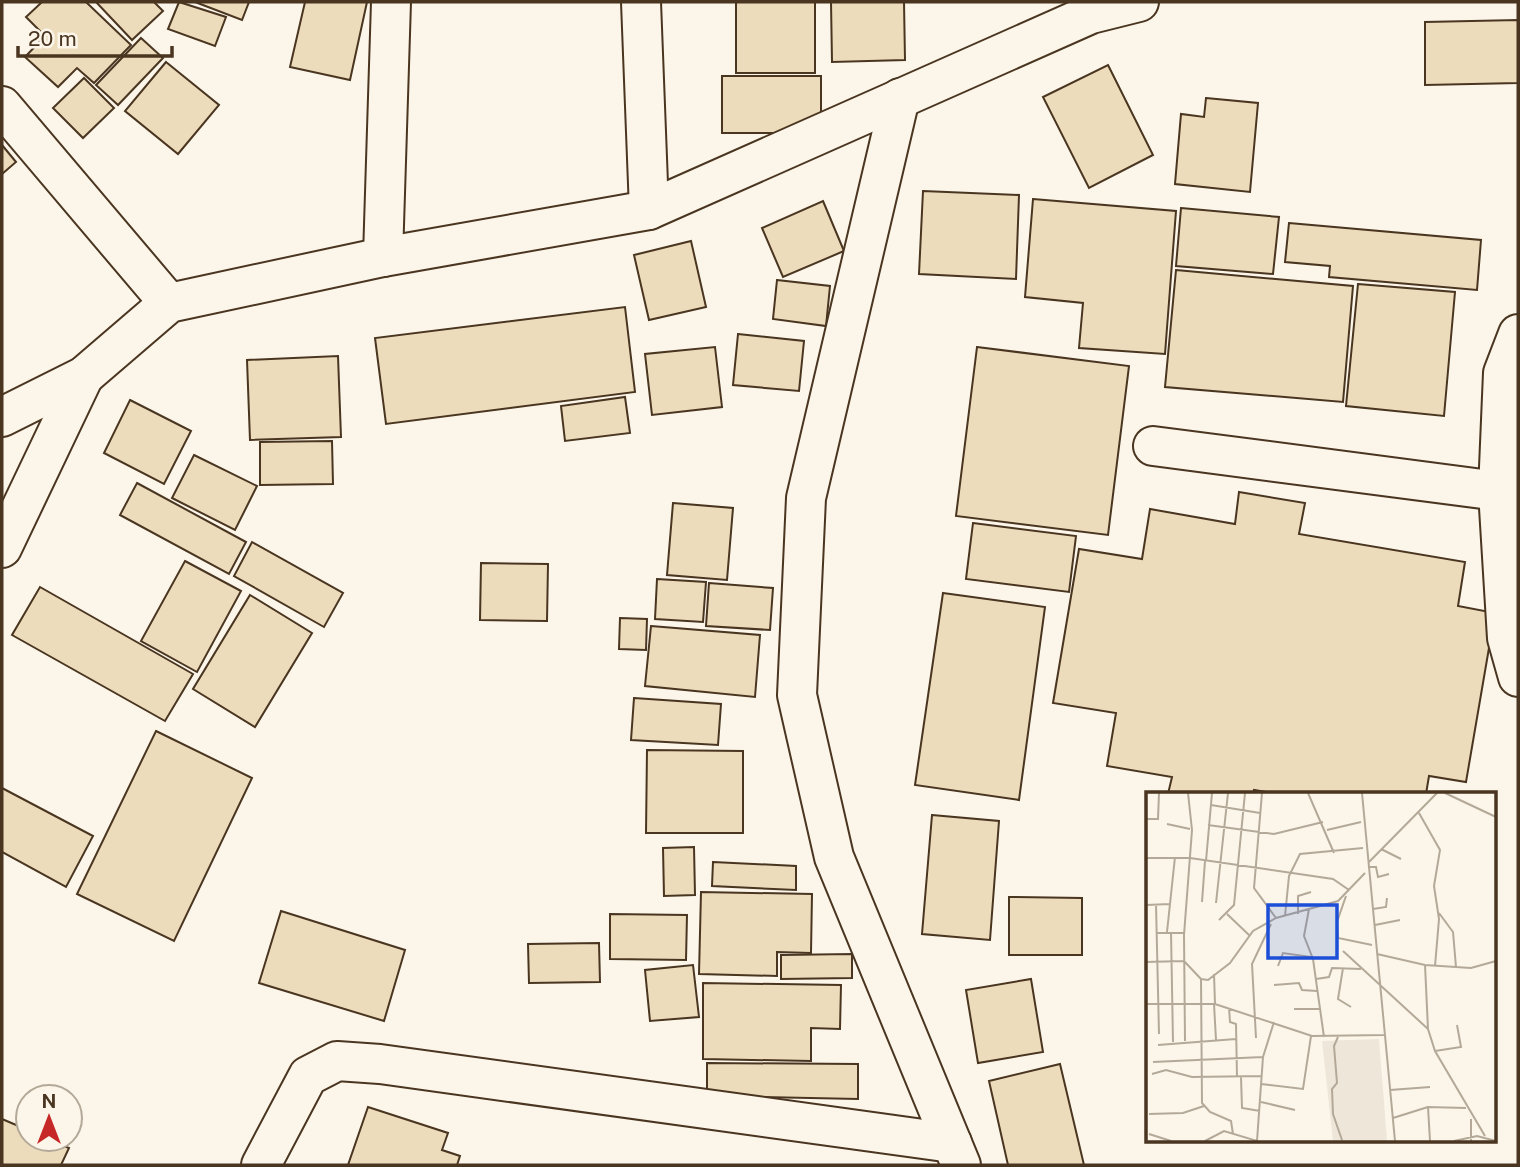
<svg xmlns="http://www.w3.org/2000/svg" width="1520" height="1167" viewBox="0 0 1520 1167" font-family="'Public Sans',sans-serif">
	<rect width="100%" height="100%" fill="#fbf6e9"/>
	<g fill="#ecdcbc" stroke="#4a3520" stroke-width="2">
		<polygon points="42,2 86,2 131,45 94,83 77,68 58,87 25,57 45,36 26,17"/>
		<polygon points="96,2 154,2 163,11 132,40"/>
		<polygon points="179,2 226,17 215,46 168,29"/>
		<polygon points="195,2 249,2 242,20"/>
		<polygon points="305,2 367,2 350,80 290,67"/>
		<rect x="736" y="2" width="79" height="71"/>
		<polygon points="831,2 904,2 905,60 832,62"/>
		<polygon points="1518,20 1518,83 1425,85 1425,22"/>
		<polygon points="141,38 163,58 118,105 96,85"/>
		<polygon points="166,62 219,105 178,154 125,111"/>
		<polygon points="1108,65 1153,155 1089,188 1043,97"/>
		<rect x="722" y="76" width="99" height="57"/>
		<polygon points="84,78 114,108 83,138 53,108"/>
		<polygon points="1206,98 1258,103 1250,192 1175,184 1181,114 1204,117"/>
		<polygon points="2,145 16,162 2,174"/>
		<polygon points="923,191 1019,195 1016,279 919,274"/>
		<polygon points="1033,199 1176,211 1165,354 1079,348 1083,303 1025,297"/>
		<polygon points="823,201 844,251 783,277 762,228"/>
		<polygon points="1181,208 1279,217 1273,274 1176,266"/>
		<polygon points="1289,223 1481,240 1477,290 1329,277 1330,266 1285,262"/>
		<polygon points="691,241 706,307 649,320 634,255"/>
		<polygon points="1176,270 1353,286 1343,402 1165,387"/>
		<polygon points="777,280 830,286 826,326 773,319"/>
		<polygon points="1358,284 1455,292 1444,416 1346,406"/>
		<polygon points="625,307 635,392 386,424 375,338"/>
		<polygon points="738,334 804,341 799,391 733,385"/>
		<polygon points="715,347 722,407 652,415 645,354"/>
		<polygon points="977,347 1129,366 1108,535 956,516"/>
		<polygon points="338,356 341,437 250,440 247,360"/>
		<polygon points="625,397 630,433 565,441 561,406"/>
		<polygon points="130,400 191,431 164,484 104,453"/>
		<polygon points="332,441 333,484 260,485 260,442"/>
		<polygon points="194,455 257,486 235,530 172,498"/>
		<polygon points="137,483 246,542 229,574 120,515"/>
		<polygon points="1239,492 1305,503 1299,534 1465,562 1458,606 1495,613 1466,782 1429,776 1426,794 1277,794 1254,790 1253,794 1168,794 1172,777 1107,766 1116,713 1053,703 1079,549 1142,559 1150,509 1235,524"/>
		<polygon points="673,503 733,508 727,580 667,575"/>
		<polygon points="973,523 1076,536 1069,592 966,579"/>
		<polygon points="252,542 343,593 324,627 234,576"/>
		<polygon points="185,561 241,591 197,672 141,641"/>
		<polygon points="481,563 548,564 547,621 480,620"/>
		<polygon points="657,579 706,582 703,622 655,619"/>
		<polygon points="709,583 773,588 770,630 706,626"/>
		<polygon points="40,587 193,674 165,721 12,635"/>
		<polygon points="943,593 1045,607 1019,800 915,785"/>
		<polygon points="250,595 312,633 255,727 193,689"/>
		<polygon points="620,618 647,619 646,650 619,649"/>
		<polygon points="651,626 760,635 755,697 645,686"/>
		<polygon points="634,698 721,704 718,745 631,740"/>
		<polygon points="156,731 252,778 174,941 77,894"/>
		<polygon points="647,750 743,751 743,833 646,833"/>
		<polygon points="2,788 93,836 66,887 2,852"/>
		<polygon points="932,815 999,821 990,940 922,934"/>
		<polygon points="694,847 695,895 664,896 663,848"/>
		<polygon points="713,862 796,866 796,890 712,886"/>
		<polygon points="701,892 812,894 811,953 777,952 777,976 699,974"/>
		<polygon points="1009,897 1082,898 1082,955 1009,955"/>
		<polygon points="281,911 405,950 384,1021 259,983"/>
		<polygon points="610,914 687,915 686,960 610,959"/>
		<polygon points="599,943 600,982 529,983 528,944"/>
		<polygon points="852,954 852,978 781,979 781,955"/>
		<polygon points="693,965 699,1017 650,1021 645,970"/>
		<polygon points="1031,979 1043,1052 978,1063 966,990"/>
		<polygon points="703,983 841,985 840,1029 811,1028 811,1061 703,1059"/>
		<polygon points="707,1063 858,1064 858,1099 707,1096"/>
		<polygon points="1060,1064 1084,1165 1008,1165 989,1081"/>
		<polygon points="368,1107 448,1133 442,1150 460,1156 457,1165 348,1165"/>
		<polygon points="2,1119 28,1130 28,1139 48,1139 69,1148 61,1165 2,1165"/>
	</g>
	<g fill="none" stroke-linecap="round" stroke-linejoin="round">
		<defs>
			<g id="street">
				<polyline points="641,2 649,210"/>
				<polyline points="900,98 806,498 797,695 834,857 961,1165"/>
				<polyline points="2,106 169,303"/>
				<polyline points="383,257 391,2"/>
				<polyline points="1518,334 1503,373 1498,491 1507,638 1518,677"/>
				<polyline points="2,417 84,376 169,303 383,257 649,210 1091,14 1139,2"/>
				<polyline points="1153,446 1498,491"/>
				<polyline points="2,548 84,376"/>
				<polyline points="261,1165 308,1076 337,1061 380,1064 952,1143"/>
			</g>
		</defs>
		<use href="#street" stroke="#4a3520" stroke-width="42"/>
		<use href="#street" stroke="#fbf6e9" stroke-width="38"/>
	</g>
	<g transform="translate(1146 792)">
		<rect width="350" height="350" fill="#fbf6e9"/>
		<path d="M233,247L241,349H187L176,249Z" fill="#ede6d9"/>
		<path fill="none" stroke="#b4a999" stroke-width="2" d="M116,1L108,96L130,126M162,1L188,61M216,1L249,349M299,1L350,25M65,13L114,21M273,21L294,58L288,94L293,127L289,174M0,27H12L13,1M21,32L44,37M62,33L128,42L177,30M181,38L215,30M235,57L255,67M0,66H44L187,87L203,98M60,69L66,1M223,70L291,1M222,75H230L232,85L243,82M200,104L191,130L192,146L226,153M56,110L59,69M70,111L82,1M10,112L13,242M0,113L24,112M163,117L158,144L167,167L178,245M227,117L240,115L241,106M293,121L307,140L310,175M81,122L103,143M152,122V104L165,100M139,124L143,84L154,62L217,56M73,128L88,113L99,1M229,133L254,128M21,140L29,65M25,140L27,250M11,141H38M197,159L282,237M231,162L279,173L325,176L350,169M0,170L38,169L55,187L56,311L64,320L85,329L87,342M279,173L282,237L289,259L339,344M132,174L137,161L165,165M197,176L192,207L205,215M68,182L69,212M55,187L62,188L84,171L107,139L130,126L192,109L219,81M170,187L183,185L186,176L215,177M128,193L153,191L156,198L171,199M0,212H69L166,244L238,243M68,212L70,248M83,216L84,230L90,232L91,285M148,217H174M192,245L188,254L191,291L186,297L187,322L196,348M110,246L106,172L125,132M39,249L38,143L46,38L42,1M12,253L90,247M289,259L315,255L311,233M7,270L117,265M6,282L20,278L46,285L116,284M95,285L96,316L114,319M115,292L157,297L165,244M244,298L284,295M115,310L149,318M3,322L37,321L58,314M247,326L282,315M325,327V349M3,342L25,349M59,349L78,339L111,349L117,265L128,230M284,349L282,315L320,316M308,349L331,344L350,349"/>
		<path fill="#1d4ed8" fill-opacity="0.15" stroke="#1d4ed8" stroke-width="3.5" d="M122,113H191V166H122Z"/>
		<rect width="350" height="350" fill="none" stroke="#4a3520" stroke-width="3.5"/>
	</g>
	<rect width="1520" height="1167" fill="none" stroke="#4a3520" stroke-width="7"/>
	<g transform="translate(49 1118)"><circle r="33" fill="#fbf6e9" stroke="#b4a999" stroke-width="2"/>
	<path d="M0-5L12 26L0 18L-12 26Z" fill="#c62828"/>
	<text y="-10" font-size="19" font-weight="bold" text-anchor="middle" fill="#4a3520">N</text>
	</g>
	<path d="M18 46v10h154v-10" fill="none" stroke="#4a3520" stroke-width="3.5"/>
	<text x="28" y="46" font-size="21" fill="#4a3520" stroke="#fbf6e9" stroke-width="5" paint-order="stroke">20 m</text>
</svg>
